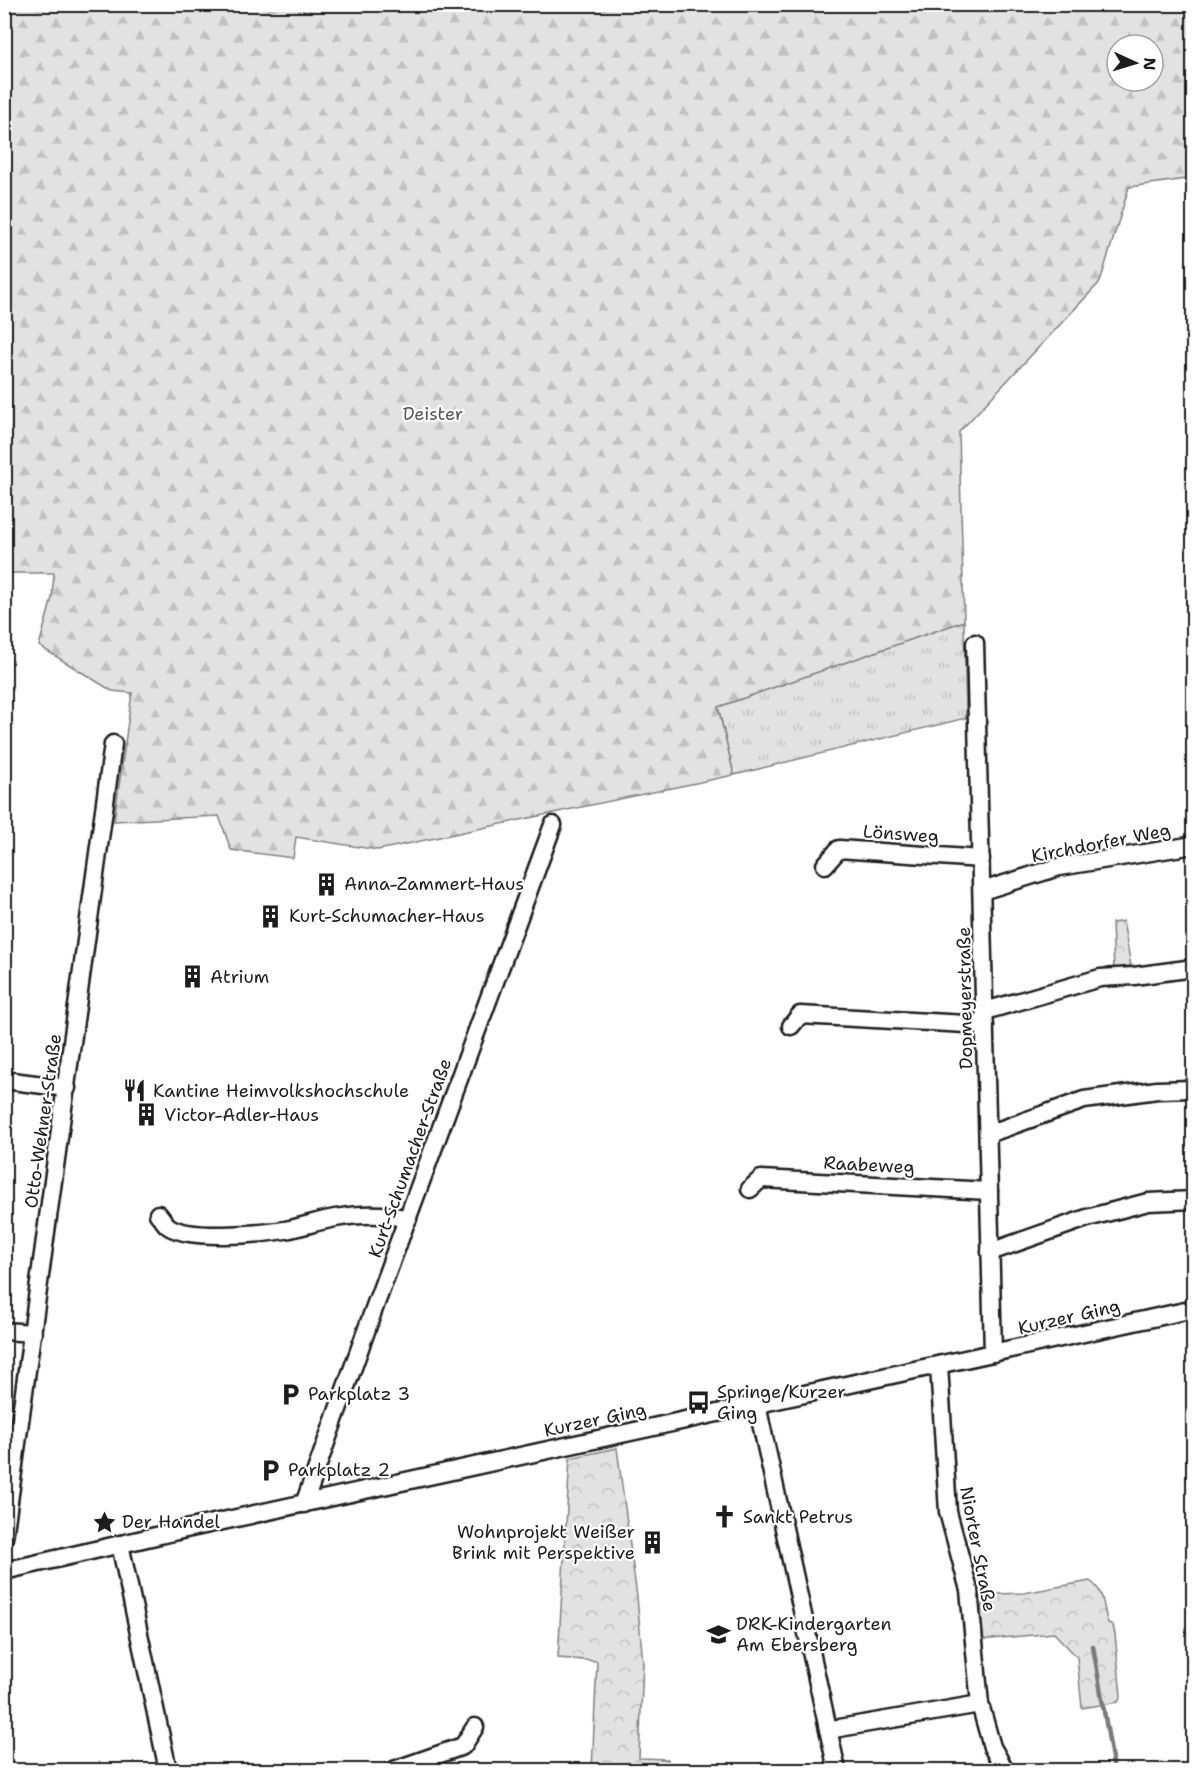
<svg xmlns="http://www.w3.org/2000/svg" width="1198" height="1775" viewBox="0 0 1198 1775" font-family="'Shantell Sans',sans-serif">
	<defs>
		<pattern id="grass-tufts" width="24" height="20" patternUnits="userSpaceOnUse" patternTransform="scale(1.5)"><rect width="24" height="20" fill="#e2e2e2"/><path d="M3 7l-1-3M5 7V3M7 7l1-3M15 17l-1-3M17 17v-4M19 17l1-3" fill="none" stroke="#c1c1c1"/></pattern>
		<pattern id="forest-firs" width="22" height="20" patternUnits="userSpaceOnUse" patternTransform="scale(1.5)"><rect width="22" height="20" fill="#e2e2e2"/><path d="M5 1l3.5 6h-7zM16 11l3.5 6h-7z" fill="#c1c1c1"/></pattern>
		<pattern id="park-crowns" width="20" height="18" patternUnits="userSpaceOnUse" patternTransform="scale(1.5)"><rect width="20" height="18" fill="#e2e2e2"/><path d="M2 6a3 3 0 1 1 6 0M12 15a3 3 0 1 1 6 0" fill="none" stroke="#c1c1c1"/></pattern>
	</defs>
	<rect width="100%" height="100%" fill="#fff"/>
	<filter id="ink" filterUnits="userSpaceOnUse"><feTurbulence type="fractalNoise" baseFrequency=".0167" numOctaves="2"/><feDisplacementMap in="SourceGraphic" scale="12" xChannelSelector="R" yChannelSelector="G"/><feConvolveMatrix kernelMatrix="1 2 1 2 8 2 1 2 1" color-interpolation-filters="sRGB"/></filter>
	<g filter="url(#ink)">
		<polygon fill="url(#grass-tufts)" stroke="#7f7f7f" stroke-width="1.5" points="964,621 966,718 734,775 718,707"/>
		<path fill="url(#forest-firs)" stroke="#7f7f7f" stroke-width="1.5" fill-rule="evenodd" d="M4,5H1193V178L1129,187L1100,282L959,432L964,621L718,707L734,775L378,850L296,837L293,858L231,850L219,816L114,821L132,693L112,691L39,646L52,598L54,573H5ZM1117,45H1153V81H1117Z"/>
		<g fill="url(#park-crowns)" stroke="#7f7f7f" stroke-width="1.5">
			<polygon points="1123,921 1131,966 1114,970 1112,923"/>
			<polygon points="617,1448 637,1597 643,1663 639,1758 668,1759 667,1770 592,1770 597,1661 558,1658 570,1458"/>
			<path d="M1090,1581C1106,1592 1102,1607 1108,1623L1113,1625L1115,1634L1121,1696L1118,1702L1082,1708L1077,1657L1054,1633L981,1640L979,1616L982,1606L988,1598L998,1594L1024,1593Z"/>
		</g>
		<g fill="none" stroke-linecap="round" stroke-linejoin="round">
			<polyline stroke="#7a7a7a" stroke-width="4.5" points="1093,1646 1114,1770"/>
			<defs>
				<g id="street">
					<polyline points="975,643 993,1353"/>
					<polyline points="825,865 839,849 981,859"/>
					<polyline points="982,891 1059,867 1194,845"/>
					<polyline points="985,1011 1100,978 1134,976 1194,968"/>
					<polyline points="791,1026 800,1015 985,1025"/>
					<polyline points="4,1080 67,1088"/>
					<polyline points="988,1134 1084,1100 1157,1090 1194,1089"/>
					<polyline points="750,1189 761,1179 989,1191"/>
					<path d="M158,1214C161,1217 164,1222 167,1225C185,1241 261,1234 285,1230C302,1227 318,1221 335,1218C359,1214 384,1213 408,1219"/>
					<polyline points="990,1252 1087,1218 1148,1202 1194,1200"/>
					<polyline points="4,1331 33,1333"/>
					<polyline points="939,1365 948,1512 969,1590 980,1704 992,1747 1005,1770"/>
					<polyline points="757,1405 837,1770"/>
					<polyline points="304,1504 375,1306 553,825"/>
					<polyline points="4,1538 113,744"/>
					<polyline points="120,1544 168,1770"/>
					<polyline points="4,1571 186,1529 1194,1309"/>
					<polyline points="828,1730 980,1704"/>
					<polyline points="394,1770 463,1746 475,1727"/>
				</g>
			</defs>
			<use href="#street" stroke="#1c1c1c" stroke-width="21"/>
			<use href="#street" stroke="#fff" stroke-width="16"/>
		</g>
	</g>
	<defs>
		<symbol id="building-bare" viewBox="-9 -9 18 18"><path d="M-4-6H4V6H1V3H-1V6H-4ZM-2.5-4.3h1.7v1.8h-1.7ZM.8-4.3h1.7v1.8H.8ZM-2.5-1h1.7V.8h-1.7ZM.8-1h1.7V.8H.8Z" fill="#1c1c1c" stroke="#fff" stroke-width="2.5" paint-order="stroke"/></symbol>
		<symbol id="restaurant-bare" viewBox="-9 -9 18 18"><path d="M-5-6h1v4h1v-4h1v4h1v-4h1v5L-1.5 .5V6h-2V.5L-5-1ZM5-6V6H3V1.5H1.5Q1.5-4 5-6Z" fill="#1c1c1c" stroke="#fff" stroke-width="2.5" paint-order="stroke"/></symbol>
		<symbol id="parking-bare" viewBox="-9 -9 18 18"><path d="M-3.5-5.5H1a3.5 3.5 0 0 1 0 7H-1V5.5H-3.5ZM-1-3.4V-.6H.8a1.4 1.4 0 0 0 0-2.8Z" fill="#1c1c1c" stroke="#fff" stroke-width="2.5" paint-order="stroke"/></symbol>
		<symbol id="bus-bare" viewBox="-9 -9 18 18"><path d="M-5-6H5V4H4V6H2V4H-2V6H-4V4H-5ZM-3.5-4V0h7V-4ZM-3.5 1.2v1.5H-2V1.2ZM2 1.2v1.5H3.5V1.2Z" fill="#1c1c1c" stroke="#fff" stroke-width="2.5" paint-order="stroke"/></symbol>
		<symbol id="church-bare" viewBox="-9 -9 18 18"><path d="M-1.2-6h2.4v3.5h3.3v2.4h-3.3V6h-2.4V-.1h-3.3v-2.4h3.3Z" fill="#1c1c1c" stroke="#fff" stroke-width="2.5" paint-order="stroke"/></symbol>
		<symbol id="sight-bare" viewBox="-9 -9 18 18"><path d="M0-6L1.8-2.2L6-1.7L2.9 1.2L3.7 5.4L0 3.3L-3.7 5.4L-2.9 1.2L-6-1.7L-1.8-2.2Z" fill="#1c1c1c" stroke="#fff" stroke-width="2.5" paint-order="stroke"/></symbol>
		<symbol id="school-bare" viewBox="-9 -9 18 18"><path d="M0-5L7-2L0 1L-7-2ZM-4 1L0 2.5L4 1V4Q0 6-4 4Z" fill="#1c1c1c" stroke="#fff" stroke-width="2.5" paint-order="stroke"/></symbol>
	</defs>
	<g fill-rule="evenodd">
		<use href="#building-bare" x="310" y="868" width="33" height="33"/>
		<use href="#building-bare" x="254" y="900" width="33" height="33"/>
		<use href="#building-bare" x="176" y="960" width="33" height="33"/>
		<use href="#restaurant-bare" x="118" y="1074" width="33" height="33"/>
		<use href="#building-bare" x="130" y="1098" width="33" height="33"/>
		<use href="#parking-bare" x="274" y="1378" width="33" height="33"/>
		<use href="#bus-bare" x="682" y="1386" width="33" height="33"/>
		<use href="#parking-bare" x="254" y="1454" width="33" height="33"/>
		<use href="#church-bare" x="708" y="1500" width="33" height="33"/>
		<use href="#sight-bare" x="88" y="1506" width="33" height="33"/>
		<use href="#building-bare" x="636" y="1526" width="33" height="33"/>
		<use href="#school-bare" x="702" y="1618" width="33" height="33"/>
	</g>
	<g text-anchor="middle" stroke-width="4.5" stroke-linejoin="round" paint-order="stroke">
		<g font-size="18" fill="#575757" stroke="#fff">
			<text x="433" y="420">Deister</text>
		</g>
		<g font-size="18" fill="#1c1c1c" stroke="#fff">
			<text transform="translate(901 834) rotate(4)" y="6">Lönsweg</text>
			<text transform="translate(1101 843) rotate(-11)" y="6">Kirchdorfer Weg</text>
			<text transform="translate(965 998) rotate(-91)" y="6">Dopmeyerstraße</text>
			<text transform="translate(43 1121) rotate(-82)" y="6">Otto-Wehner-Straße</text>
			<text transform="translate(410 1158) rotate(-70)" y="6">Kurt-Schumacher-Straße</text>
			<text transform="translate(869 1165) rotate(3)" y="6">Raabeweg</text>
			<text transform="translate(1069 1317) rotate(-13)" y="6">Kurzer Ging</text>
			<text transform="translate(595 1420) rotate(-12)" y="6">Kurzer Ging</text>
			<text transform="translate(978 1549) rotate(79)" y="6">Niorter Straße</text>
		</g>
		<g font-size="18" fill="#1c1c1c" stroke="#fff" text-anchor="start">
			<text x="344" y="890">Anna-Zammert-Haus</text>
			<text x="289" y="922">Kurt-Schumacher-Haus</text>
			<text x="210" y="983">Atrium</text>
			<text x="153" y="1097">Kantine Heimvolkshochschule</text>
			<text x="164" y="1121">Victor-Adler-Haus</text>
			<text x="717" y="1398">Springe/Kurzer<tspan x="717" dy="21">Ging</tspan></text>
			<text x="308" y="1400">Parkplatz 3</text>
			<text x="288" y="1476">Parkplatz 2</text>
			<text x="743" y="1523">Sankt Petrus</text>
			<text x="122" y="1528">Der Handel</text>
			<text x="635" y="1538" text-anchor="end">Wohnprojekt Weißer<tspan x="635" dy="21">Brink mit Perspektive</tspan></text>
			<text x="736" y="1630">DRK-Kindergarten<tspan x="736" dy="21">Am Ebersberg</tspan></text>
		</g>
	</g>
	<rect width="1198" height="1775" fill="none" stroke="#fff" stroke-width="24"/>
	<rect x="12" y="12" width="1174" height="1751" fill="none" stroke="#1c1c1c" stroke-width="2" filter="url(#ink)"/>
	<g transform="translate(1135 63) rotate(94)"><circle r="28" fill="#ffffff" stroke="#a4a4a4" stroke-width="1.5"/>
	<path d="M0-4.5L10 22L0 15L-10 22Z" fill="#1c1c1c"/>
	<text y="-9" font-size="16" font-weight="bold" text-anchor="middle" fill="#1c1c1c">N</text>
	</g>
</svg>
